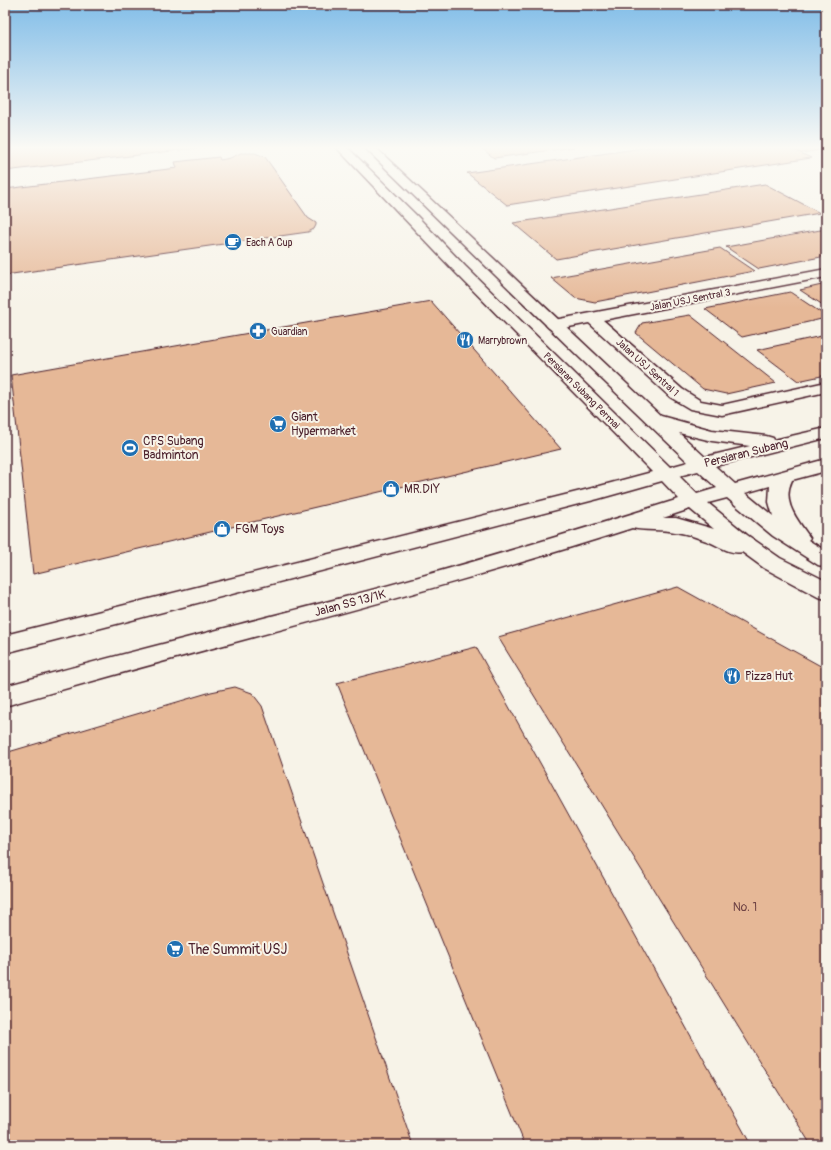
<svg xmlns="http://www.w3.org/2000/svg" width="831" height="1150" viewBox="0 0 831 1150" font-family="Pangolin,sans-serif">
	<rect width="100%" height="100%" fill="#f7f3e8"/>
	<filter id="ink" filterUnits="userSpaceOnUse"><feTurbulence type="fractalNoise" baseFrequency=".025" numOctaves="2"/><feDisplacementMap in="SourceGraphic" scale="8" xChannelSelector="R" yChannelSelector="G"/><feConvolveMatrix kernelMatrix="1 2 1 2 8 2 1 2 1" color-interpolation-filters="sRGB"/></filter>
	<g filter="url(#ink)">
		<g fill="#e6b897" stroke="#4a1f2b">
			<polygon points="5,147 205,147 5,171"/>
			<polygon points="480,147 574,147 494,158"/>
			<polygon points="650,147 788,147 811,158 507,205 467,173"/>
			<polygon points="788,147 826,147 826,149 801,153"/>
			<polygon points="241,153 255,153 265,157 308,218 316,223 316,225 314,229 308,232 5,275 5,189 177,168 175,162 219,157 220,160 230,158"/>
			<polygon points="765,184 820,213 556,259 513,223"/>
			<polygon points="826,229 826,256 759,269 726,247"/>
			<polygon points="720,248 754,271 595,302 575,298 551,278"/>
			<polygon points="826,284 826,307 800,290"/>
			<polygon points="790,292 826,316 826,318 742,337 705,309"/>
			<polygon points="431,301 561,449 33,574 11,375"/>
			<polygon points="690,315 776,383 726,394 703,389 636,333 642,323"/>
			<polygon points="826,335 826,375 798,381 757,350"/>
			<polygon points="678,587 826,669 826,1145 811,1145 498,637"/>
			<polygon points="476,647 751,1145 525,1145 337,683"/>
			<polygon points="235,687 252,693 262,706 413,1145 5,1145 5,753 211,692"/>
		</g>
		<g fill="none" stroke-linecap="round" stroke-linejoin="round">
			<defs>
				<polygon id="street" points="826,269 826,277 603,320 682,389 701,401 722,405 826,382 826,392 722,415 690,409 670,397 589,323 554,330 549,328 546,325 549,322 554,320"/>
				<path id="secondary" d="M336,147H347L417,216L465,266L670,467L688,462L580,358L364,147H375L661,416L712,430L766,436L773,438L774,440L826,428V438L715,466L735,484L826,459V471L792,480C781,503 798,520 810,538L808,540L826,551V567L818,565L773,536L727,498L708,503L747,535L780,558L826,581V599L818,597L764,568L742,552C730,555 718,545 707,541C697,538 686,533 675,532C661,529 646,531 632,528C425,595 214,645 5,706V686C119,654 234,626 349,596C460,567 570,533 679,499L662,481L598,499L5,653V635L585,490L652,472L455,272ZM679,433L712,441L750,446L705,457ZM698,471L717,488L697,494L679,476ZM770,486L769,502L773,516L745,493ZM690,509L714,529L676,518H663Z"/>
			</defs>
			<use href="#street" stroke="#4a1f2b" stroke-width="3"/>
			<use href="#secondary" stroke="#4a1f2b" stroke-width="3"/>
			<use href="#street" fill="#f7f3e8" fill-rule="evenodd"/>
			<use href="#secondary" fill="#f7f3e8" fill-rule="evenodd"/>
		</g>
	</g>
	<linearGradient id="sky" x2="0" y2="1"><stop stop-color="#81bde8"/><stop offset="0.48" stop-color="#fbfaf5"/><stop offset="1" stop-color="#fbfaf5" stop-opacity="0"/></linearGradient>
	<rect width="831" height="308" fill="url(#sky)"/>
	<defs>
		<symbol id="cafe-disc" viewBox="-11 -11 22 22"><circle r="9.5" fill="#1f6fb2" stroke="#f7f3e8"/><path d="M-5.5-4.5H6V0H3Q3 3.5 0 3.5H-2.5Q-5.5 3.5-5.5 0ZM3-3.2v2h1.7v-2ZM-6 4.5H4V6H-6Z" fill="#fff"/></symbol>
		<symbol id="pharmacy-disc" viewBox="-11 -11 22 22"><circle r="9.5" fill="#1f6fb2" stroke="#f7f3e8"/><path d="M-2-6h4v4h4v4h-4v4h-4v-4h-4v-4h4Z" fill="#fff"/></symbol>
		<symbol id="restaurant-disc" viewBox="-11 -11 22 22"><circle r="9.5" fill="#1f6fb2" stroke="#f7f3e8"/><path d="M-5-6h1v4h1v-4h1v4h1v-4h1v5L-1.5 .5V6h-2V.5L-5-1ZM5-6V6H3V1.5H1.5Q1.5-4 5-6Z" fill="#fff"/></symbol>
		<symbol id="supermarket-disc" viewBox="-11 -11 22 22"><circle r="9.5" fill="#1f6fb2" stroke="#f7f3e8"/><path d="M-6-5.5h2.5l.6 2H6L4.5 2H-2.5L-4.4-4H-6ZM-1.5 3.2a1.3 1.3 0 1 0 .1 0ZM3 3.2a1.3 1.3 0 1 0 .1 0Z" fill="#fff"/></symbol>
		<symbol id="stadium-disc" viewBox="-11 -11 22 22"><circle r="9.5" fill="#1f6fb2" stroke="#f7f3e8"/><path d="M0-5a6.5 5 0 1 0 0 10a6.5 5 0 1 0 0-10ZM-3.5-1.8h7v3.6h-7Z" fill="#fff"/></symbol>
		<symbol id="shop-disc" viewBox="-11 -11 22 22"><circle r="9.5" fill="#1f6fb2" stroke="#f7f3e8"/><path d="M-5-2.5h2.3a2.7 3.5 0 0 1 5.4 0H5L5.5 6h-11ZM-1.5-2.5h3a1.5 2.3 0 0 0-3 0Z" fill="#fff"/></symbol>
	</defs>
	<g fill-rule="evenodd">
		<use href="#cafe-disc" x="223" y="232" width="20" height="20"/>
		<use href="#pharmacy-disc" x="248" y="321" width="20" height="20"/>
		<use href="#restaurant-disc" x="455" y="330" width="20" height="20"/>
		<use href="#supermarket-disc" x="268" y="414" width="20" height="20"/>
		<use href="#stadium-disc" x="120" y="438" width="20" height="20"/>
		<use href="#shop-disc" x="381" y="479" width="20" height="20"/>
		<use href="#shop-disc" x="212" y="519" width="20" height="20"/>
		<use href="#restaurant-disc" x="722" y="666" width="20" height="20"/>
		<use href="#supermarket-disc" x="165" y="939" width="20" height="20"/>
	</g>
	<g text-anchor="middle" stroke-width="4" stroke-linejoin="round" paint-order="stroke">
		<g font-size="10" fill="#4a1f2b" stroke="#f7f3e8" text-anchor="start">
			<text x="246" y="246">Each A Cup</text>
			<text x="271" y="335">Guardian</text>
			<text x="478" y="344">Marrybrown</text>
		</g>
		<g font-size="10" fill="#4a1f2b" stroke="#f7f3e8">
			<text transform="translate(690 299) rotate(-11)" y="4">Jalan USJ Sentral 3</text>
			<text transform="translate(648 367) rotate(42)" y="4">Jalan USJ Sentral 1</text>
			<text transform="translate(582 390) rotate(45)" y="4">Persiaran Subang Permai</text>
		</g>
		<g font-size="12" fill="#4a1f2b" stroke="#f7f3e8" text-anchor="start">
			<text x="291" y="421">Giant<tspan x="291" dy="14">Hypermarket</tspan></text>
			<text x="143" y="445">CPS Subang<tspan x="143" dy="14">Badminton</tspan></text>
			<text x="404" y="493">MR.DIY</text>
			<text x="235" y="533">FGM Toys</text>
			<text x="745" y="680">Pizza Hut</text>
		</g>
		<g font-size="12" fill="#4a1f2b" stroke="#f7f3e8">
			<text transform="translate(746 453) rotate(-14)" y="4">Persiaran Subang</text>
			<text transform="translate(350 603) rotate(-15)" y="4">Jalan SS 13/1K</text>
		</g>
		<g font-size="12" fill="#714546">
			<text x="745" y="911">No. 1</text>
		</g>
		<g font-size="14" fill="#4a1f2b" stroke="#f7f3e8" text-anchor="start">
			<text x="188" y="954">The Summit USJ</text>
		</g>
	</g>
	<rect width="831" height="1150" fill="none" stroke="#f7f3e8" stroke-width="20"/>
	<rect x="10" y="10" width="811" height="1130" fill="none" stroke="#4a1f2b" stroke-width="1.5" filter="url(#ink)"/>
</svg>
